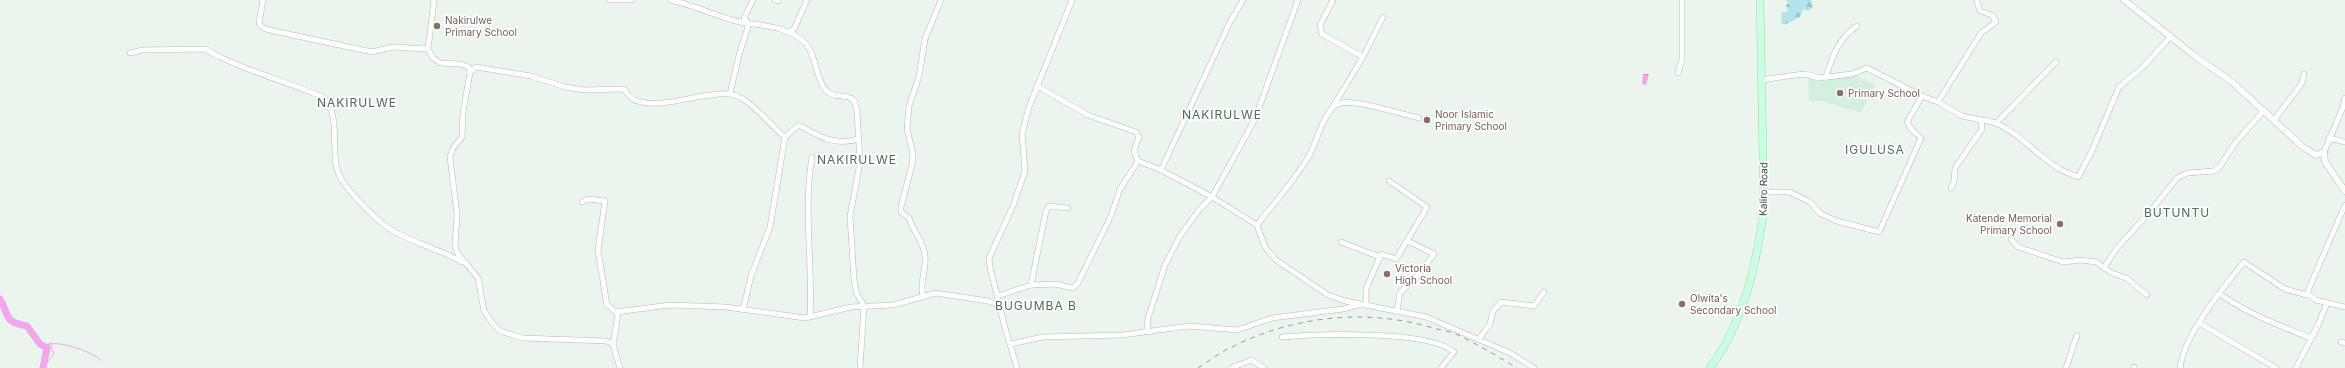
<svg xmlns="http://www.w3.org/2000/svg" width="2345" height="368" viewBox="0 0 2345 368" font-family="Inter,sans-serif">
	<defs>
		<pattern id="forest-firs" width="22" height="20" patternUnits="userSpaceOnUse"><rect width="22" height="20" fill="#b2e4eb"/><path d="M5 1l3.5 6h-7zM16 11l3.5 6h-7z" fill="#9ac5ca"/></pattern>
		<pattern id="water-ripples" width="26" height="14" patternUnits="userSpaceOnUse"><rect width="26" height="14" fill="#f3a5ed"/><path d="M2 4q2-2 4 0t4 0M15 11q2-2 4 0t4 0" fill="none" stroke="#c688c1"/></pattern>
	</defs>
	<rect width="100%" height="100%" fill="#eaf5ee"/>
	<polygon fill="#d3efde" points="1855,75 1875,85 1861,113 1822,101 1809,101 1808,78 1819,80"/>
	<polygon fill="url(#forest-firs)" points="1785,0 1811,0 1813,7 1809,11 1803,9 1800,17 1784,25 1781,22 1782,12 1788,11 1786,5 1789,2"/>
	<polygon fill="url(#water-ripples)" points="1643,74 1649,74 1646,85 1642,84"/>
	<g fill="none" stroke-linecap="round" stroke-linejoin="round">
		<g stroke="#f3a5ed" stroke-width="1">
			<path d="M44,346C55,338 90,351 101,360"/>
			<polyline points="48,351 50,343"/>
			<polyline points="43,364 47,363 54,354 51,347 52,344"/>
		</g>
		<path stroke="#f3a5ed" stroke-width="7" d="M0,299C10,316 3,322 27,326L40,344L47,348L43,368"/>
		<defs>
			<g id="minor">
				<polyline points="263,0 259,23 263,28 274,31 372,52 393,47 428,49"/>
				<polyline points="434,0 428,49 433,58 440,63 460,64 469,67 470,73 463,112 462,137 453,148 450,157 457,215 455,247 458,254 478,278 484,311 493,324 500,331 523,338 606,341 613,344 620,368"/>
				<polyline points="609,0 632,0"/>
				<path d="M671,0C693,5 714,15 736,21C758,26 788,25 805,43C817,55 816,83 828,92C836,99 846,93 854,100L857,110L860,163L850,216L854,280L857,294L864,306L860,368"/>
				<polyline points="775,0 778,1"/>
				<polyline points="1333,0 1320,25 1322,34 1363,57 1383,17"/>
				<polyline points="788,32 794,29 807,0"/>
				<path d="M130,53L143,50L206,49C214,56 221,57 231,62C261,75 292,84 323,97C340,115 332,142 336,165C339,180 348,189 358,200C369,212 381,224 395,232C417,244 441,250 462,262"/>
				<path d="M470,73L476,67L531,76L565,87L584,90L624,89C627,93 631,99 635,100C659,111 704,91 730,94C749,96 769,125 785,137L799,125C820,137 834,146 859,139"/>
				<polyline points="1678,73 1682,59 1682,0"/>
				<path d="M1826,77C1832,56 1839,38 1857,26"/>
				<polyline points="1761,80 1796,75 1806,74 1819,78 1852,74 1867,68 1922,96 1938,102 1962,116 1981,120 1982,129 1955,168 1954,182 1951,188"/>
				<polyline points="1037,86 1088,115 1136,132 1139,137 1134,151 1138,161 1161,170 1212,197 1257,225 1265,247 1276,260 1328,295 1345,301 1426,317 1510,353 1534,368"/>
				<polyline points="730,94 739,55 748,27 748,23 744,18 753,0"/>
				<polyline points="1938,102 1981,33 1996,22 1992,15 1980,11 1977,2"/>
				<polyline points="1334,105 1363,57"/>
				<path d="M1981,120C2010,121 2035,155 2058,168C2064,172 2071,174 2078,177L2091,153L2119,87L2142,68L2171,36"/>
				<polyline points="2274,120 2302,83 2304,74"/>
				<polyline points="1996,123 2056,62"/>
				<polyline points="2329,138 2345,142"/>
				<polyline points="2324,152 2343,107 2345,98"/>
				<polyline points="1161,170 1230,22 1243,0"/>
				<polyline points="1764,192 1790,192 1810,202 1821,214 1837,221 1879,232 1921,138 1912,130 1907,122 1922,96"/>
				<polyline points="582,202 588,199 605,201 598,250 607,305 616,312 618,315 613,344"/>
				<polyline points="2345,205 2307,293 2316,300 2345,307"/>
				<path d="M1257,225C1274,203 1295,180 1309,156C1317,143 1324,106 1341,103C1358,100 1401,114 1419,118"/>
				<polyline points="2011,239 2018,247 2063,262 2081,260 2096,262 2112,273 2126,278 2147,295"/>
				<polyline points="1341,242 1380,257"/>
				<polyline points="2104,268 2116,249 2150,212 2177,178 2187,173 2214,171 2220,166 2236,142 2264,110"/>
				<polyline points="1031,285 1046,211 1049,206 1068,208"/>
				<path d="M2219,293C2247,314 2279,325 2310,338"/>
				<polyline points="998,296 1031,285 1055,284 1073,288 1078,283 1111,216 1120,189 1138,161"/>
				<path d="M923,297C919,280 927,268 925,256C924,242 913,231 909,218L901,212V207L912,165L913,154L907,129L909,106L919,76L925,39L941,0"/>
				<polyline points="1366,305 1366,289 1381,254 1396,259 1427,207 1389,181"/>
				<polyline points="743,310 751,276 770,227 785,137"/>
				<polyline points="1397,311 1400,293 1417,276 1434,254 1408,241"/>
				<polyline points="616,312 670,305 726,307 805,318 851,307 893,305 936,293 988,301 1000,306"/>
				<path d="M810,317C813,263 803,210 812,157"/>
				<polyline points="2199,323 2276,368"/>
				<polyline points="1147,331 1148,318 1165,265 1180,236 1199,210 1212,197 1255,119 1298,0"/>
				<path d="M1282,337C1317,334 1430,330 1454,352L1441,368"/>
				<polyline points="1479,339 1490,324 1493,311 1501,302 1534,306 1544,292"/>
				<polyline points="2341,342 2345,343"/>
				<polyline points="1011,344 1043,337 1122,335 1189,326 1237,330 1272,318 1343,309 1358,305"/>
				<polyline points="1017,368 1004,324 990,267 989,258 1013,206 1025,171 1022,134 1029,107 1072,0"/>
				<polyline points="1231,368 1251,360 1264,368"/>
				<polyline points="2066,368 2077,335"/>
				<polyline points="2134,368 2134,367"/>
				<path d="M2180,368C2185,333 2222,289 2244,262L2285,289L2307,295"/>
				<polyline points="2296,368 2318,325 2327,303"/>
			</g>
			<polyline id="tertiary" points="2124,0 2195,56 2232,82 2303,147 2316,155 2324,152 2325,162 2345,191"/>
			<path id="secondary" d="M1710,368C1744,322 1757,263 1764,208L1760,0"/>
		</defs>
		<use href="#minor" stroke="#acc1b2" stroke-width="6"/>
		<use href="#tertiary" stroke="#acc1b2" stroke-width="7"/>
		<use href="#secondary" stroke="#9adab3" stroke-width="8"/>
		<use href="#minor" stroke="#fff" stroke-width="5"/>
		<use href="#tertiary" stroke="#fff" stroke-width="6"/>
		<use href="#secondary" stroke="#caffe1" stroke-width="7"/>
		<path stroke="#999" stroke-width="1" stroke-dasharray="5 5" stroke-linecap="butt" d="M1198,368C1209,361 1220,352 1232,347C1293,316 1367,308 1433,328C1440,330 1449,331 1456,334C1477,344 1497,356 1517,368"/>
	</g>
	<g fill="#8d6e63" stroke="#fff" stroke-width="1.5">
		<circle cx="437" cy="26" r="4"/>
		<circle cx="1840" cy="93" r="4"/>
		<circle cx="1427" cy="120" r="4"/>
		<circle cx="2060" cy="224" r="4"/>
		<circle cx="1387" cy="274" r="4"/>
		<circle cx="1682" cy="304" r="4"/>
	</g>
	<g text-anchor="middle" stroke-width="3.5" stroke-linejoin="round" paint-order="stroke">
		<g font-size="10" fill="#785e54" stroke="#fff" text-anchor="start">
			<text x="445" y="24">Nakirulwe<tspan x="445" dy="12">Primary School</tspan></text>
			<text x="1848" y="97">Primary School</text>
			<text x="1435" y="118">Noor Islamic<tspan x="1435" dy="12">Primary School</tspan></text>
			<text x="2052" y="222" text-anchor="end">Katende Memorial<tspan x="2052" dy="12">Primary School</tspan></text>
			<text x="1395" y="272">Victoria<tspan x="1395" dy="12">High School</tspan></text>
			<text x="1690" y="302">Olwita's<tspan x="1690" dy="12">Secondary School</tspan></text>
		</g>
		<g font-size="10" fill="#374a3c" stroke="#fff">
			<text transform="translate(1763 189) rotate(-89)" y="4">Kaliro Road</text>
		</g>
		<g font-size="12" letter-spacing="1" fill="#4e6d56" stroke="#fff">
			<text x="357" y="107">NAKIRULWE</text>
			<text x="1222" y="119">NAKIRULWE</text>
			<text x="1875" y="154">IGULUSA</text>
			<text x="857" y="164">NAKIRULWE</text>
			<text x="2177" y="217">BUTUNTU</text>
			<text x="1036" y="310">BUGUMBA B</text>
		</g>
	</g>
</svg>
